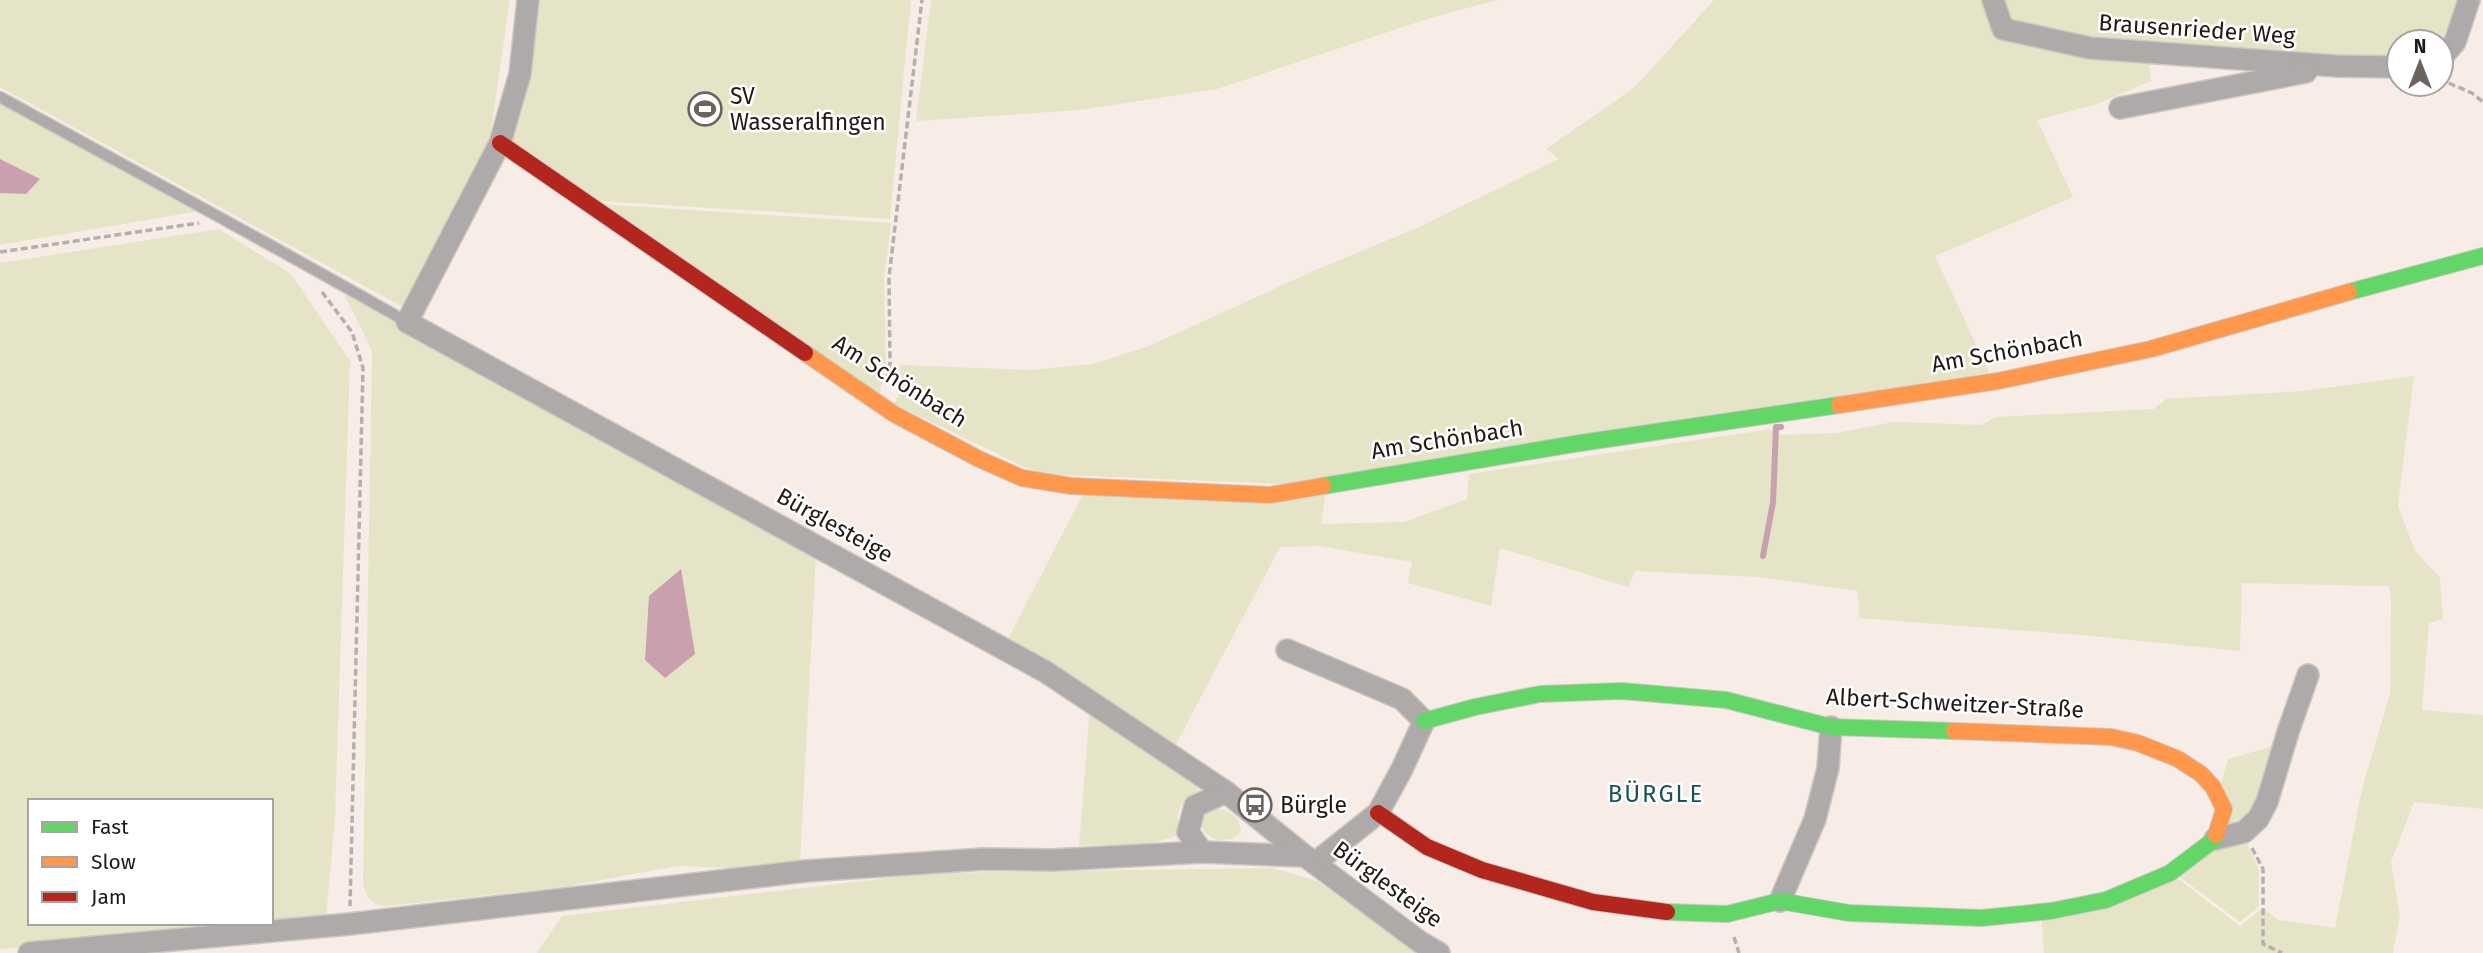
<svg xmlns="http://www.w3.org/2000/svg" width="2483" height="953" viewBox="0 0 2483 953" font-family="'Fira Sans',sans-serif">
	<rect width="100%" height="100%" fill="#f7ece6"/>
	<g fill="#e6e4c7">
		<polygon points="0,0 510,0 488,150 403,307 0,87"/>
		<polygon points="528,0 911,0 890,219 584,200 500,143"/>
		<polygon points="931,0 1497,0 1427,19 1217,89 1080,110 916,121"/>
		<polygon points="1714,0 2461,0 2441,42 2399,42 2399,61 2146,43 2151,81 2097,104 2037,120 2073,197 1935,256 1989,373 1286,484 1039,474 894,404 902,388 899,365 1031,370 1093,364 1149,346 1318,269 1417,228 1559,159 1546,149 1634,88"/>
		<polygon points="0,101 199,211 0,245"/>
		<polygon points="599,204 891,223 884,279 886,362 879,398"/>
		<polygon points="219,229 291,274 350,361 335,817 326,918 271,923 271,801 30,801 30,923 271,923 0,949 0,263"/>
		<path d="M347,291L816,554L800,863L731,868L677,866L564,887L387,906C371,905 368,900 363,884L372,351L346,298Z"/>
		<polygon points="2414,376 2398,506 2415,551 2440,578 2443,619 2429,623 2422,710 2483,715 2483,809 2414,802 2391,862 2400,915 2393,953 2044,953 2041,912 2170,873 2240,926 2263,908 2278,920 2335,928 2362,789 2390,694 2391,603 2389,586 2242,583 2240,651 2081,635 1859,618 1858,591 1759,577 1635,571 1628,587 1500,548 1491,606 1408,583 1412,562 1319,546 1280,547 1175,746 1007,641 1084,492 1326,491 1321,524 1404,522 1467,499 1469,474 1771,429 1777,435 1837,433 1893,422 1982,425 1995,417 2154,409 2166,399 2304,391"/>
		<path d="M1090,709L1103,725L1141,745L1199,782L1197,791C1178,804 1174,813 1181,835L1140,846L1079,845Z"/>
		<polygon points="2281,744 2264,800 2241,830 2259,870 2259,906 2240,922 2176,874 2218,842 2219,791 2228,759"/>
		<path d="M1217,808C1232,812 1240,816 1241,833L1232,839L1216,840L1204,832L1201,821L1206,811Z"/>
		<polygon points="1273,868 1317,881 1379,925 1425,953 537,953 562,916 932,873"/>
	</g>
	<g fill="#caa0af">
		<polygon points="0,159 40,179 26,194 0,193"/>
		<polygon points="681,569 695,654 665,678 645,660 649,596"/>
	</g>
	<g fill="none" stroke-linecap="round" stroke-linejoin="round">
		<polyline stroke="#caa0af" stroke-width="6" points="1763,556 1773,502 1776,427 1781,427"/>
		<defs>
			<path id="lane" d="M0,97C136,172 273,245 407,322"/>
			<g id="street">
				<polyline points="528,0 520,74 500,143 407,322 1046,672 1226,792 1305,856 1420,942 1439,953"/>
				<polyline points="1993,0 2003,29 2090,48 2336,66 2399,67"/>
				<polyline points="2441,58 2455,42 2469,0"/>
				<polyline points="2120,108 2306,72"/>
				<polyline points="1287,650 1402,699 1424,721 1402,769 1378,813 1315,863"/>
				<polyline points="2215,839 2244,832 2258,819 2267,802 2288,732 2308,675"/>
				<polyline points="1202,852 1188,832 1195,806 1226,792"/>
				<polyline points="1780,901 1815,819 1828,768 1831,727"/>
				<polyline points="29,953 350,924 806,871 983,859 1053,860 1202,852 1305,856"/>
			</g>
			<g id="fast">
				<polyline points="2349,292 2483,256"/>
				<polyline points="1323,486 1580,443 1839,405"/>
				<polyline points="1424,721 1475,707 1540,694 1622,691 1726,700 1831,727 1954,731"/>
				<polyline points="1667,912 1727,914 1780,901 1849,913 1981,918 2051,911 2106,900 2170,873 2215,839 2216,835"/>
			</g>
			<g id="slow">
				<polyline points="805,353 894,414 979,459 1022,478 1071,486 1270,495 1323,486"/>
				<polyline points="1839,405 1998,381 2151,349 2349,292"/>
				<polyline points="1954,731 2111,737 2138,743 2178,759 2201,774 2213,787 2224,809 2216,835"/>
			</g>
			<g id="jam">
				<polyline points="500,143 805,353"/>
				<polyline points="1378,813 1427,847 1482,870 1593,902 1667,912"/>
			</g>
		</defs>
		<use href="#lane" stroke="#cfc7c2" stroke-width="13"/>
		<use href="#street" stroke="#cfc7c2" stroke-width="24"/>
		<use href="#fast" stroke="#cfc7c2" stroke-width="18"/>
		<use href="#slow" stroke="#cfc7c2" stroke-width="18"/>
		<use href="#jam" stroke="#cfc7c2" stroke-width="18"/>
		<g stroke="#b6afac" stroke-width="3.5" stroke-dasharray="7 3.5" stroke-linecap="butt">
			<polyline points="2442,76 2444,81 2472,93 2483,102"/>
			<polyline points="0,252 199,223"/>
			<polyline points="322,292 352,332 363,368 350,906"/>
			<polyline points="887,379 890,363 889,277 922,0"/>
			<polyline points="2252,848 2263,869 2263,944 2282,953"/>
			<polyline points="1734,937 1739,953"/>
		</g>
		<use href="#lane" stroke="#aeaaa9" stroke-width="10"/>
		<use href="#street" stroke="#aeaaa9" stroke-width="21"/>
		<use href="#fast" stroke="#63d668" stroke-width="16"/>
		<use href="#slow" stroke="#ff974d" stroke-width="16"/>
		<use href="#jam" stroke="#b3261e" stroke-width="16"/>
	</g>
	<defs>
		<symbol id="stadium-ring" viewBox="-11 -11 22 22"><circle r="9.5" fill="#fff" stroke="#6b635e" stroke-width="1.5"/><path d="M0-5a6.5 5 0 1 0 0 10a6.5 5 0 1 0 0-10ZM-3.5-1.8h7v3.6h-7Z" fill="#6b635e"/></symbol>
		<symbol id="bus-ring" viewBox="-11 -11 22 22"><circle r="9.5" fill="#fff" stroke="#6b635e" stroke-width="1.5"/><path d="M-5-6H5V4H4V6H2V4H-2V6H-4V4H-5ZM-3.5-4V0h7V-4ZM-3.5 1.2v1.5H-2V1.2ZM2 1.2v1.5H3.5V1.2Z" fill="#6b635e"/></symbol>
	</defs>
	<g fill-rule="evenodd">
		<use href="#stadium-ring" x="686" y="90" width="38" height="38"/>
		<use href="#bus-ring" x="1236" y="786" width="38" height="38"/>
	</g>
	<g text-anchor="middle" stroke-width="5" stroke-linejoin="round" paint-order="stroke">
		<g font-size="23" fill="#201915" stroke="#fff">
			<text transform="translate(2197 29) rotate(4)" y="8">Brausenrieder Weg</text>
			<text transform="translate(2007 351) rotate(-10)" y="8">Am Schönbach</text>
			<text transform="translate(900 381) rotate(32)" y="8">Am Schönbach</text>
			<text transform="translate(1447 439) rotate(-9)" y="8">Am Schönbach</text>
			<text transform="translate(835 525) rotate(29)" y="8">Bürglesteige</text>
			<text transform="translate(1955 703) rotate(3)" y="8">Albert-Schweitzer-Straße</text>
			<text transform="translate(1388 884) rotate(36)" y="8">Bürglesteige</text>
		</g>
		<g font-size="23" fill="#201915" stroke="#fff" text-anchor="start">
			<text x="730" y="104">SV<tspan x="730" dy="26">Wasseralfingen</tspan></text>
			<text x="1280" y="813">Bürgle</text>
		</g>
		<g font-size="24" letter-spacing="2" fill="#175358" stroke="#fff">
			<text x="1656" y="802">BÜRGLE</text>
		</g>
	</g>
	<rect x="28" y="799" width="245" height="126" fill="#ffffff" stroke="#a6a3a1" stroke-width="2"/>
	<rect x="42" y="822" width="35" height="10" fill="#63d668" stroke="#a6a3a1" stroke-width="2"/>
	<text x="91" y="834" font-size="21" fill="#201915">Fast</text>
	<rect x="42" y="857" width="35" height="10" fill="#ff974d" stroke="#a6a3a1" stroke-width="2"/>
	<text x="91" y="869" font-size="21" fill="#201915">Slow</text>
	<rect x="42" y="892" width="35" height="10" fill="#b3261e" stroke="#a6a3a1" stroke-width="2"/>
	<text x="91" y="904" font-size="21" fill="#201915">Jam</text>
	<g transform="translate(2420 63)"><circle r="33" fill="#ffffff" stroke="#a6a3a1" stroke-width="2"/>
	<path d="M0-5L12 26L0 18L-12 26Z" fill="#6b635e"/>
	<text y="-10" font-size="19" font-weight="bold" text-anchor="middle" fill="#201915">N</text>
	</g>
</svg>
